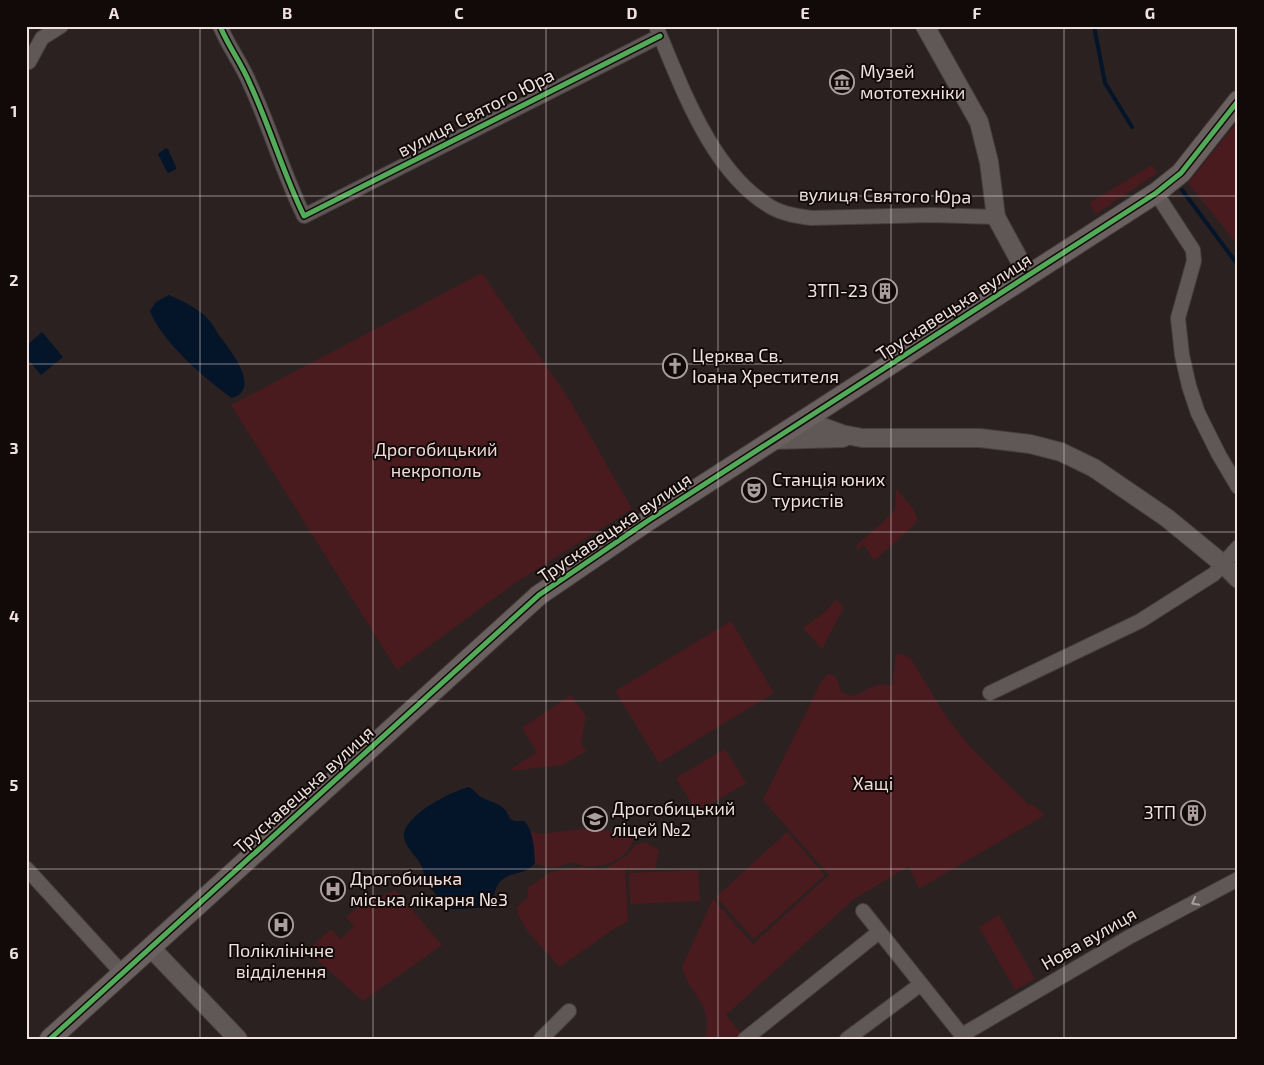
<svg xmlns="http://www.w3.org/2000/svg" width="1264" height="1065" viewBox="0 0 1264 1065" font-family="'Exo 2',sans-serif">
	<rect width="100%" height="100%" fill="#2b2121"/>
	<g fill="#4a1b1e">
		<polygon points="1238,121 1238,245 1188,183"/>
		<polygon points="1152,165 1157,173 1096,214 1089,203"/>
		<polygon points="482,273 569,399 632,509 512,585 397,670 231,405"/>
		<path d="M896,489C903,498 920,511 916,523L874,561L864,545L857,550V545L883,522L895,509Z"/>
		<polygon points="836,600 844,607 822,649 803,628 825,612"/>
		<polygon points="731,621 774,693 659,763 615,691"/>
		<path d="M896,654L905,655L911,659L947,718L971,748L1029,805L1032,804L1045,815L919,889L909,866L854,899L726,1015L743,1036L740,1039H705C714,1002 689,996 682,967L713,899L753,944L829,875L763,800L822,680L828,674L836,676L841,692C859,703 864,686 879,685C883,684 888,685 892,686Z"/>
		<polygon points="571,695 586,716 581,743 586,751 563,765 508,771 537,752 522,728"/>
		<polygon points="725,749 746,783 697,812 676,778"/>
		<path d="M581,829H598L611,831L625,829L629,831L634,838C627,864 593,872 571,862L558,867H547L535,863L534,846L530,832L540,834Z"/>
		<polygon points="787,832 825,875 754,939 716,897"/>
		<path d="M647,843L659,850L655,869L625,870L628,922L615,928L560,967C547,952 518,926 517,907L528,897V888L551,872L581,867L603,870L628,855L636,844Z"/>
		<polygon points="698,870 700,901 630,904 629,873"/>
		<polygon points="395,890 442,945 363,1001 307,951 331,929 341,939 354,926 346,917 356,909"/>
		<polygon points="999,915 1035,979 1015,990 979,927"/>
	</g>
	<g fill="#041429">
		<polygon points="166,148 168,149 176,167 176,169 169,173 167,172 158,154"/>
		<path d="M169,295C180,300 196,307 205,316C212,322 216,331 221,338C232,352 261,389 232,398C205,379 162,342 150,311L156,302Z"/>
		<polygon points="42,332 63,357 41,375 26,357 26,346"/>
		<path d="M469,787C473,789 475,792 478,795C491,804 504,801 510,819L515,821H524C534,830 534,851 535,863C526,875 514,871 503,879C494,885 495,898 489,907L464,909H449C440,900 430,889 425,878C424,874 423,870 422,867C417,856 406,849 404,837C402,816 452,791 469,787Z"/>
	</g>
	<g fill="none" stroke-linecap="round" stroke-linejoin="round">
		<g stroke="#041429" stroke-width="4">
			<polyline points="1094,26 1105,83 1132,127"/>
			<polyline points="1182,190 1238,265"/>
		</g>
		<defs>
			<g id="minor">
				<path d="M220,26C228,46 242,64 250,84C270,127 283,173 304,216L660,36"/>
				<path d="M656,26C682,87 711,172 771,207C783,214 797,216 811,218L932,215L996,217"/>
				<polyline points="29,62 42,38 61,26"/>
				<polyline points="1156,193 1193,250 1194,261 1178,318 1182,355 1189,386 1198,413 1219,455 1238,487"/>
				<polyline points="990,693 1140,621 1214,574 1238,547"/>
				<polyline points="26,868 123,974"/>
				<polyline points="863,911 965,1039"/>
				<polyline points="962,1035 1129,937 1238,879"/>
				<polyline points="541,1039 569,1011"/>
				<polyline points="745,1039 879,932"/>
				<polyline points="847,1039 921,984"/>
			</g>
			<g id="tertiary">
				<polyline points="925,26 979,122 989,162 996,217 1028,276"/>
				<polyline points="803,420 842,434 862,438 980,438 1030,444 1061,452 1094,468 1167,518 1223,564 1238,579"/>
				<polyline points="773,440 843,438"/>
				<polyline points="151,948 238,1039"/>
			</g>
			<polyline id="secondary" points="50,1039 539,595 649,520 1156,193 1181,173 1238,101"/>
		</defs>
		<use href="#minor" stroke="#473e3e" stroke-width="16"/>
		<use href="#tertiary" stroke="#473e3e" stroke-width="20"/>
		<use href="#secondary" stroke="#473e3e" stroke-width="22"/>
		<use href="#minor" stroke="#605757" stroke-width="14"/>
		<use href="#tertiary" stroke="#605757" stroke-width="18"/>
		<use href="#secondary" stroke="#6b6060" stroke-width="20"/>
		<defs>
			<g id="cycleway">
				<path d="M220,26C228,46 242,64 250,84C270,127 283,173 304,216L660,36"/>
				<polyline points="50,1039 539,595 649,520 1156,193 1181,173 1238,101"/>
			</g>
		</defs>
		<use href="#cycleway" stroke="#120a09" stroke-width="8"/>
		<use href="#cycleway" stroke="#51ab58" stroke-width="5"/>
	</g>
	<defs><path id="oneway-chevron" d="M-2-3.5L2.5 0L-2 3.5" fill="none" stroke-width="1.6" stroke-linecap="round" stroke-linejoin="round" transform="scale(1.25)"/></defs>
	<use stroke="#a89c9c" href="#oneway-chevron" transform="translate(1195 902) rotate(152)"/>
	<path fill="none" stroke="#efe2e1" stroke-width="1" stroke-opacity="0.55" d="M200,26V1039M373,26V1039M546,26V1039M718,26V1039M891,26V1039M1064,26V1039M26,196H1238M26,364H1238M26,532H1238M26,701H1238M26,869H1238"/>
	<defs>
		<symbol id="museum-ring" viewBox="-11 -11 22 22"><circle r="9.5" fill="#120a09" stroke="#aa9e9e" stroke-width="1.5"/><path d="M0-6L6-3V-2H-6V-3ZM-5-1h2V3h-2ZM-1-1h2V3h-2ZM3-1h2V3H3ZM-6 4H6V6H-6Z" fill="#aa9e9e"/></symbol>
		<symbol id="building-ring" viewBox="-11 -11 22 22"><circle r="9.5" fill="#120a09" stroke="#aa9e9e" stroke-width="1.5"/><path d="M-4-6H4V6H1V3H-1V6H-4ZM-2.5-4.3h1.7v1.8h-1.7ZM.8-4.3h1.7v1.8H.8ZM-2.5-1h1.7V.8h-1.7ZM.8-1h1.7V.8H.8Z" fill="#aa9e9e"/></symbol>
		<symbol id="church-ring" viewBox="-11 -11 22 22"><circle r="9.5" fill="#120a09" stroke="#aa9e9e" stroke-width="1.5"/><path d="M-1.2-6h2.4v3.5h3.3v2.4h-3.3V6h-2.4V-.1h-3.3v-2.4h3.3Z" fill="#aa9e9e"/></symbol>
		<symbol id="theatre-ring" viewBox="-11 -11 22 22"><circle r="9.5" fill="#120a09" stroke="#aa9e9e" stroke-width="1.5"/><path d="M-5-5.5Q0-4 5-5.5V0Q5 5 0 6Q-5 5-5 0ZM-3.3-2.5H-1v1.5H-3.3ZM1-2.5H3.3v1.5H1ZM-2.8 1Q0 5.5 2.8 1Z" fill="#aa9e9e"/></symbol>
		<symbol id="school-ring" viewBox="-11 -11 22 22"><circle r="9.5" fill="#120a09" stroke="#aa9e9e" stroke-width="1.5"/><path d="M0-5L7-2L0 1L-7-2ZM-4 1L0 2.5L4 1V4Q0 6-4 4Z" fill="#aa9e9e"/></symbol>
		<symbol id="hospital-ring" viewBox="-11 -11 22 22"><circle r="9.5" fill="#120a09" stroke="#aa9e9e" stroke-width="1.5"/><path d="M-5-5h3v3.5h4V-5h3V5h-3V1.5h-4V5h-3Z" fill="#aa9e9e"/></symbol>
	</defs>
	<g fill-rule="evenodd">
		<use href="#museum-ring" x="828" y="68" width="28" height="28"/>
		<use href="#building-ring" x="871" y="277" width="28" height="28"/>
		<use href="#church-ring" x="661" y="352" width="28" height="28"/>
		<use href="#theatre-ring" x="740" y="476" width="28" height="28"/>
		<use href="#building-ring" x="1179" y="799" width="28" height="28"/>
		<use href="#school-ring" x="581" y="805" width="28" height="28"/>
		<use href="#hospital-ring" x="319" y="875" width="28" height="28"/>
		<use href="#hospital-ring" x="267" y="911" width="28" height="28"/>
	</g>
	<g text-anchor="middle" stroke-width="4" stroke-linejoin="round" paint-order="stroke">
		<g font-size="18" fill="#efe2e1" stroke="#120a09" text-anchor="start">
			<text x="860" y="78">Музей<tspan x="860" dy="21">мототехніки</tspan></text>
			<text x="868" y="297" text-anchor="end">ЗТП-23</text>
			<text x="692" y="362">Церква Св.<tspan x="692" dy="21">Іоана Хрестителя</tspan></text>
			<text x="772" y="486">Станція юних<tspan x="772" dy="21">туристів</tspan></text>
			<text x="612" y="815">Дрогобицький<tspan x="612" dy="21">ліцей №2</tspan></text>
			<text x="1176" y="819" text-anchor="end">ЗТП</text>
			<text x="350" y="885">Дрогобицька<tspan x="350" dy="21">міська лікарня №3</tspan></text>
			<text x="281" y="957" text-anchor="middle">Поліклінічне<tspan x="281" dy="21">відділення</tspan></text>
		</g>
		<g font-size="18" fill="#efe2e1" stroke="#120a09">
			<text transform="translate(476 113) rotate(-27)" y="6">вулиця Святого Юра</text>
			<text transform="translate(885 196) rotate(1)" y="6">вулиця Святого Юра</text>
			<text transform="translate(954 307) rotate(-33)" y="6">Трускавецька вулиця</text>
			<text transform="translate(615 528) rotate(-34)" y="6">Трускавецька вулиця</text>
			<text transform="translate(304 790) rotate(-42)" y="6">Трускавецька вулиця</text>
			<text transform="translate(1089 939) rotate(-30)" y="6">Нова вулиця</text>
		</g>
		<g font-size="18" fill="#f0dad9" stroke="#120a09">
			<text x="436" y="456">Дрогобицький<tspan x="436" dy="21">некрополь</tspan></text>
			<text x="873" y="790">Хащі</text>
		</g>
	</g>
	<rect width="1264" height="1065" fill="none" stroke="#120a09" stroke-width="55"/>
	<rect x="28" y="28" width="1208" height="1010" fill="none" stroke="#efe2e1" stroke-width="2"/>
	<g font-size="16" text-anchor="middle" font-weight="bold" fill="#efe2e1">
		<text x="114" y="19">A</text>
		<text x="287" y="19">B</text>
		<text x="459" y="19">C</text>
		<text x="632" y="19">D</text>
		<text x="805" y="19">E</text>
		<text x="977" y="19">F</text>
		<text x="1150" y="19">G</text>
		<text x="14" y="117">1</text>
		<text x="14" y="286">2</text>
		<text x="14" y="454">3</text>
		<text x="14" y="622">4</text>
		<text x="14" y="791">5</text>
		<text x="14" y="959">6</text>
	</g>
</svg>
